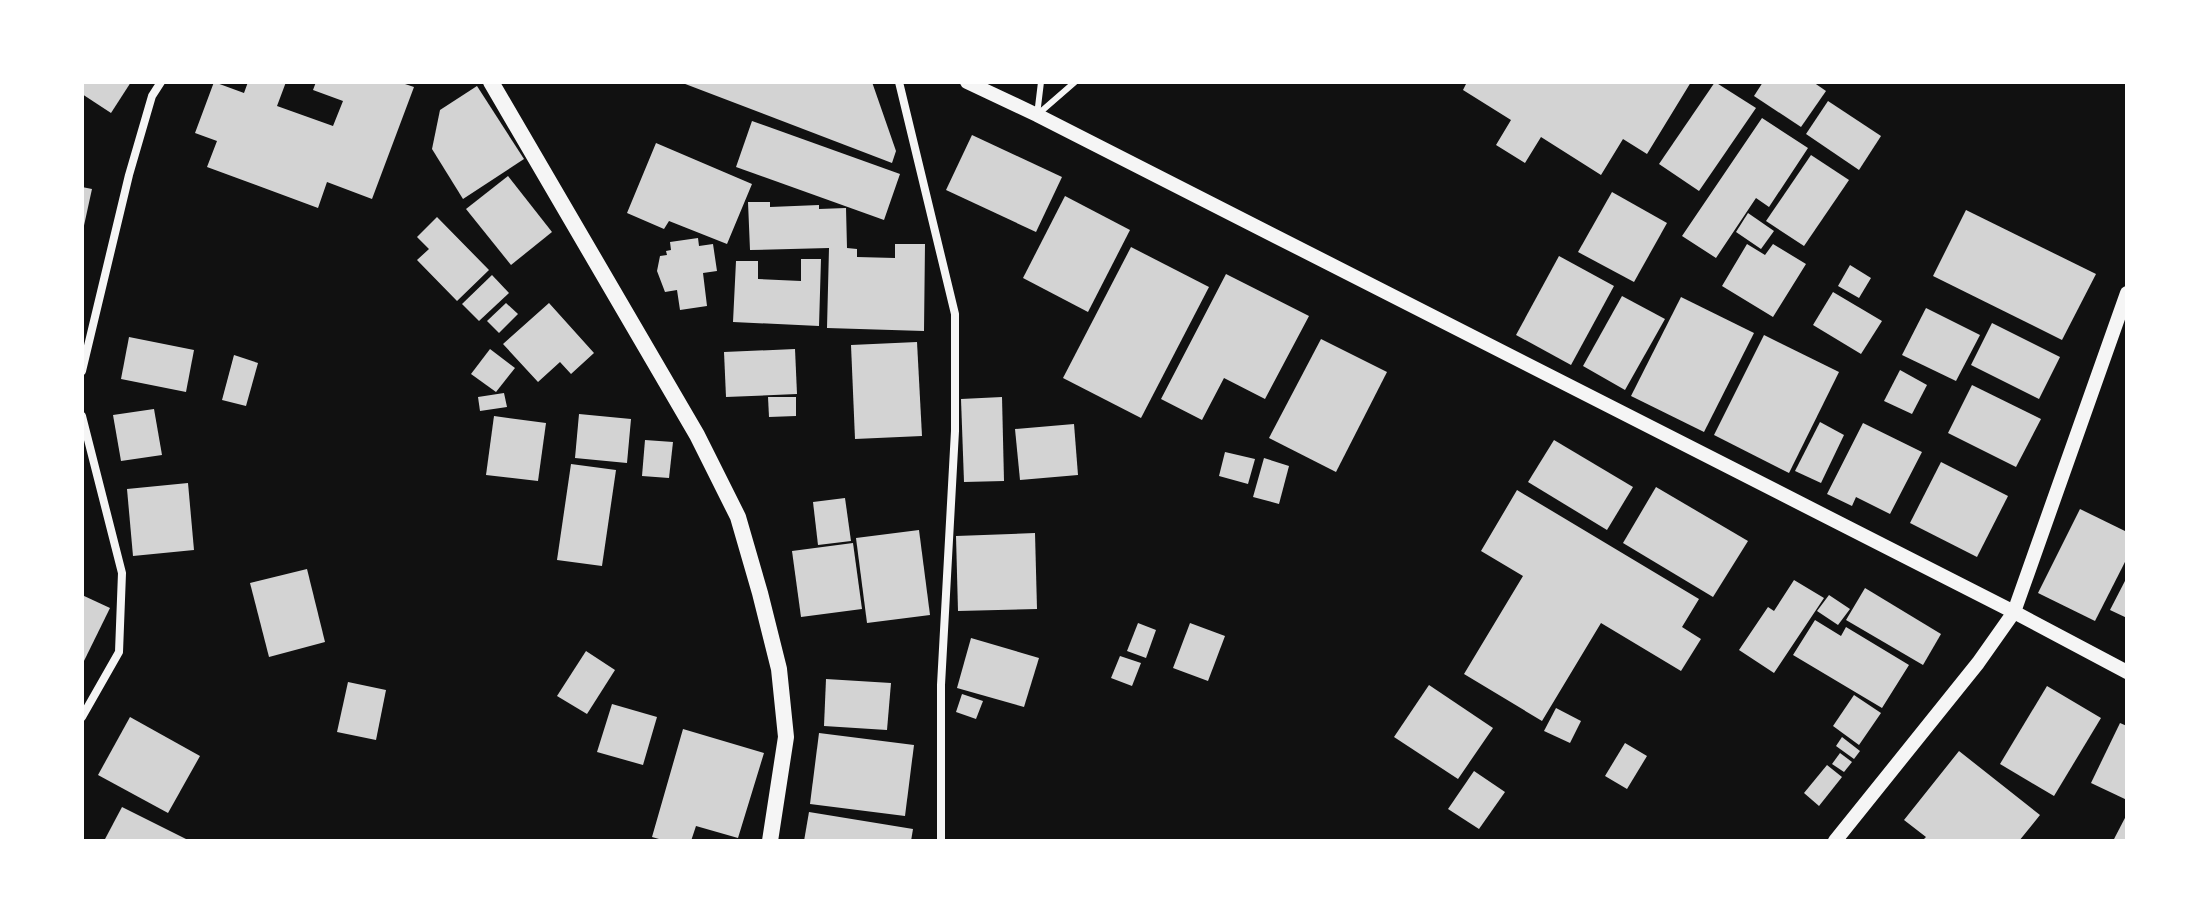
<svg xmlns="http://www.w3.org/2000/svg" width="2209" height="923" viewBox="0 0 2209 923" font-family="'Nunito Sans',sans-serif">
	<rect width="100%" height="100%" fill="#111"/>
	<g fill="#d3d3d3">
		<polygon points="82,82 131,82 111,113 82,94"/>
		<polygon points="214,82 244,93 248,82 286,82 277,106 333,126 343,101 313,90 316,82 399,82 414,87 372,199 327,182 318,208 207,167 217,141 195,133"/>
		<polygon points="680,82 872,82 896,151 892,163"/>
		<polygon points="1467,82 1691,82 1647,154 1623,139 1601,175 1541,137 1525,163 1496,145 1511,120 1463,90"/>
		<polygon points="1715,82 1756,108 1699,191 1659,164"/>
		<polygon points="1763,82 1813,82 1826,91 1801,127 1754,96"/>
		<polygon points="477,86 524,159 463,199 432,149 440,110"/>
		<polygon points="1828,101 1881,136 1859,170 1806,134"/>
		<polygon points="1762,118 1808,148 1769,207 1756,198 1716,258 1682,236"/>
		<polygon points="752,121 900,174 884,220 736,167"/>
		<polygon points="972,135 1062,177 1036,232 946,190"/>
		<polygon points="656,143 752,184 727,244 669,221 664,229 627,213"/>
		<polygon points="1811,155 1849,180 1804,246 1766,221"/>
		<polygon points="508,176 552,232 511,265 466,209"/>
		<polygon points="82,187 92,189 83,230 82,230"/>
		<polygon points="1612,192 1667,223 1634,282 1578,252"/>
		<polygon points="1065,196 1130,230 1088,312 1023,278"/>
		<polygon points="748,202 770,202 770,207 819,205 819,209 846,208 847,248 857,249 857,257 895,258 895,244 925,244 924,331 827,328 829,248 750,250"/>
		<polygon points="1966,210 2096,274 2062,340 1933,276"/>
		<polygon points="1748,213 1774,231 1761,249 1736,232"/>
		<polygon points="437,217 489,270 457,301 417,260 429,249 417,237"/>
		<polygon points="698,238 699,246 713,244 717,271 703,273 707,306 680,310 677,290 665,292 657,271 660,256 667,255 666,251 671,250 670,242"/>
		<polygon points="1747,244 1765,255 1773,244 1806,264 1773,317 1722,286"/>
		<polygon points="1131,247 1209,287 1141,418 1063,378"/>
		<polygon points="1559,256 1614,286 1571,365 1516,335"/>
		<polygon points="801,259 821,259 819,326 733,322 736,261 758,261 758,279 801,281"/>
		<polygon points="1850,265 1871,278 1859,298 1838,286"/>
		<polygon points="1226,274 1309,316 1265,399 1224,378 1202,420 1161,399"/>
		<polygon points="492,275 509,293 479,321 462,304"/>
		<polygon points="1833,292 1882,321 1861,354 1813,325"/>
		<polygon points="1622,296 1665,319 1625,390 1583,366"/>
		<polygon points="1681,297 1754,333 1704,432 1631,396"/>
		<polygon points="506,303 518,314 499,333 487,321"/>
		<polygon points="549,303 594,353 571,374 560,362 538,382 503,344"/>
		<polygon points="1926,308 1980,335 1956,381 1902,355"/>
		<polygon points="1992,323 2060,357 2039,399 1971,365"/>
		<polygon points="1764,335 1839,372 1789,473 1714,435"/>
		<polygon points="129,337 194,350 186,392 121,379"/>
		<polygon points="1321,339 1387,372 1336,472 1269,438"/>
		<polygon points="917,342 922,436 855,439 851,345"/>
		<polygon points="490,349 515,368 496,392 471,374"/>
		<polygon points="795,349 797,394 726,397 724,352"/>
		<polygon points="234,355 258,363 246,406 222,400"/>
		<polygon points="1900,370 1927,385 1912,414 1884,401"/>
		<polygon points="1972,385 2041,419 2016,467 1948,433"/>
		<polygon points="504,393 507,407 480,411 478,397"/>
		<polygon points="768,397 796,397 796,416 769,417"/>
		<polygon points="1002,397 1004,481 964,482 961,399"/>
		<polygon points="154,409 162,455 121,461 113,415"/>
		<polygon points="579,414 631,419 627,463 575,458"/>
		<polygon points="494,416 546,423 538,481 486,475"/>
		<polygon points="1820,422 1844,435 1821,483 1795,471"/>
		<polygon points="1863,423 1922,452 1890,514 1856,497 1852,506 1827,494"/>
		<polygon points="1074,424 1078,475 1020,480 1015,429"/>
		<polygon points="645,440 673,442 669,478 642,476"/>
		<polygon points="1554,440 1633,487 1607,530 1528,482"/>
		<polygon points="1225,452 1255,459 1248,484 1219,476"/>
		<polygon points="1264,458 1289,466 1279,504 1253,497"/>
		<polygon points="1941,462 2008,496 1977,557 1910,523"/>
		<polygon points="571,464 616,470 602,566 557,560"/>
		<polygon points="188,483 194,550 133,556 127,489"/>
		<polygon points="1656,487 1748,541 1713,597 1623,543"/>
		<polygon points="1517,490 1699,599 1682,627 1701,639 1681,671 1601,623 1542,721 1464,674 1523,576 1481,551"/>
		<polygon points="845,498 851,541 818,545 813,502"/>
		<polygon points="2080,509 2127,532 2127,558 2095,621 2038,593"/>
		<polygon points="919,530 930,615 867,623 856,538"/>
		<polygon points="1035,533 1037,609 958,611 956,536"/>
		<polygon points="853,543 862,609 801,617 792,551"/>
		<polygon points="307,569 325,642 269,657 250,583"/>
		<polygon points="2127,577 2127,618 2110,610"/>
		<polygon points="1794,580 1824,598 1774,673 1739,650 1768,607 1774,611"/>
		<polygon points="1865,588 1941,634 1923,665 1846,620"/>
		<polygon points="82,595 110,608 82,665"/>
		<polygon points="1829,595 1850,609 1838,625 1817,611"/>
		<polygon points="1815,620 1841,636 1846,627 1909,665 1882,708 1793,655"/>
		<polygon points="1138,623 1156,630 1146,658 1127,651"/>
		<polygon points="1190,623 1225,636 1208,681 1173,668"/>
		<polygon points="971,638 1039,658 1024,707 957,688"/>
		<polygon points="586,651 615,670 587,714 557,696"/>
		<polygon points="1120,656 1141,663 1132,686 1111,678"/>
		<polygon points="826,679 891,683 887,730 824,726"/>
		<polygon points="348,682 386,690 376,740 337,732"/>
		<polygon points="1429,685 1493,728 1458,779 1394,737"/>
		<polygon points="2047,686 2101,718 2054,796 2000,764"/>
		<polygon points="962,694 983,701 976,719 956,712"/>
		<polygon points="1854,695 1881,713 1859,745 1833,726"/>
		<polygon points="612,704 657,717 643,765 597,752"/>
		<polygon points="1556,708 1581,721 1570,743 1544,731"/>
		<polygon points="130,717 200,756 168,813 98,775"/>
		<polygon points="2120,723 2127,726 2127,800 2091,783"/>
		<polygon points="683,729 764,753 738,838 696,826 691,841 666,841 652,837"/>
		<polygon points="819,733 914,745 905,816 810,804"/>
		<polygon points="1842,737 1860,751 1854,759 1836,746"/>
		<polygon points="1625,743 1647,756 1627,789 1605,776"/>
		<polygon points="1959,751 2040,815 2019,841 1922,841 1926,837 1904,820"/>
		<polygon points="1840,753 1852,762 1844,772 1832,764"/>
		<polygon points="1827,765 1842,777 1819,806 1804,793"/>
		<polygon points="1474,771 1505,792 1479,829 1448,809"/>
		<polygon points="122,807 190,841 104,841"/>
		<polygon points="809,812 913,829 911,841 804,841"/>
		<polygon points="2127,814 2127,841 2113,841"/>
	</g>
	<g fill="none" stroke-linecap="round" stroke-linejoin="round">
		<g stroke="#f5f5f5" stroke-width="6">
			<polyline points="1037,115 1075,82"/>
			<polyline points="1037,115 1041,82"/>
		</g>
		<g stroke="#f5f5f5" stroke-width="8">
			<polyline points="899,82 955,314 955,431 941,685 941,841"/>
			<polyline points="82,371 129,175 152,96 161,82"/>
			<polyline points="82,416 122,573 119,652 82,717"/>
		</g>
		<g stroke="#f5f5f5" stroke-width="14">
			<polyline points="967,82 1037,115 2014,612 2127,672"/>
			<polyline points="1835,841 1978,663 2014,612 2127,293"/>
		</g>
		<polyline stroke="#f5f5f5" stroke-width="16" points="491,82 697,435 738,517 760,593 779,669 786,737 770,841"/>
	</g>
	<rect width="2209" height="923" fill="none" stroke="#ffffff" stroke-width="168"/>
</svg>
